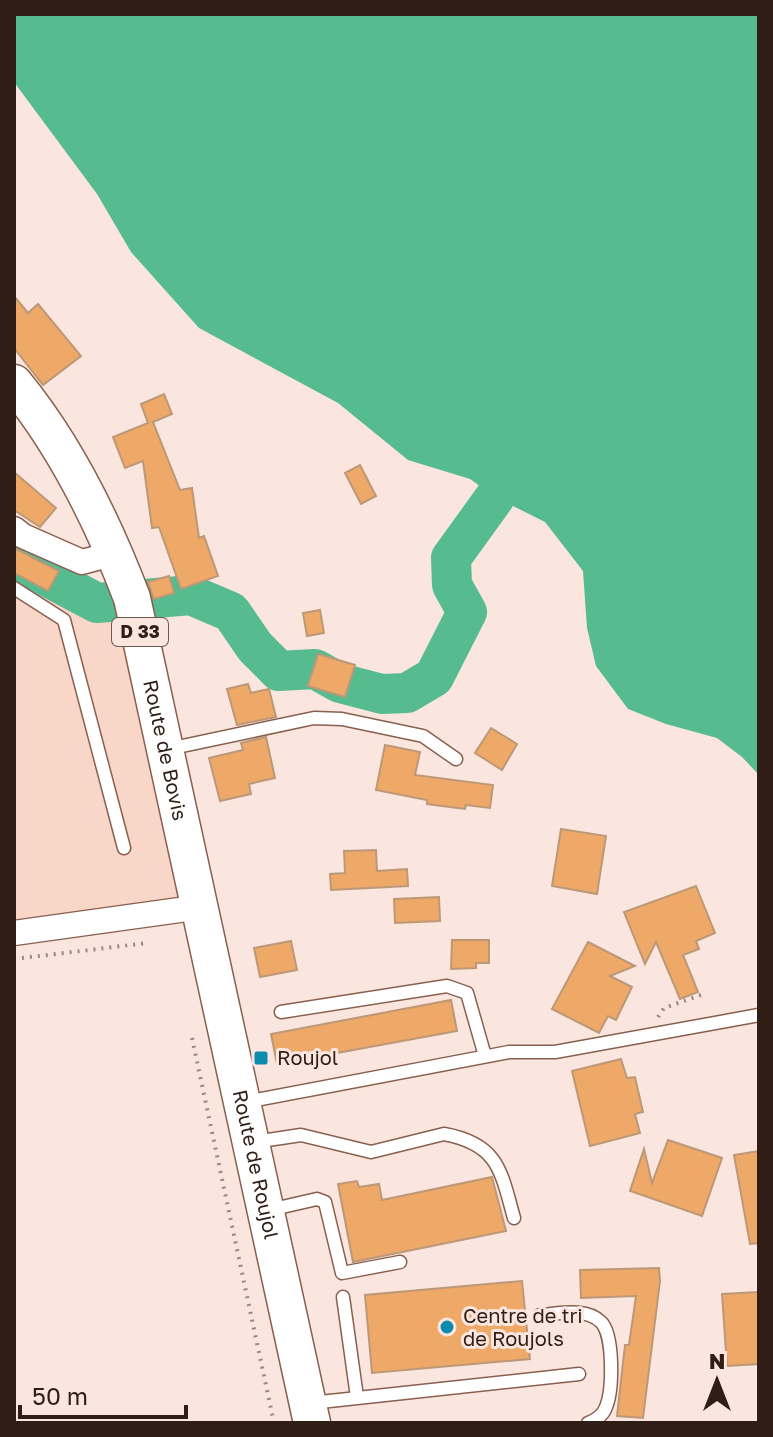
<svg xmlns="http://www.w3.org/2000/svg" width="773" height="1437" viewBox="0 0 773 1437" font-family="'Golos Text',sans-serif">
	<rect width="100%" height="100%" fill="#fae6de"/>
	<polygon fill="#f8d6c8" points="14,559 97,603 118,602 201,907 14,933"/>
	<polygon fill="#56bc90" points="14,14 759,14 759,775 742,757 717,738 666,724 628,709 596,666 587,628 583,571 545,522 495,497 470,479 408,460 338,403 199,328 131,252 97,194 14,82"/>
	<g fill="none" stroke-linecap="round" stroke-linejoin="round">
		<polyline stroke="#56bc90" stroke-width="40" points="14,559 97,603 191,595 231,612 255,647 279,671 315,669 340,683 382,694 407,693 434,677 467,612 452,585 451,558 495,497"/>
	</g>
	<g fill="#eea867" stroke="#bc9879" stroke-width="2">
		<polygon points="14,296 28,313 38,304 81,356 43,385 14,348"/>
		<polygon points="164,394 172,414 153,422 180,490 192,488 199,538 204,536 218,576 181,589 159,527 152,528 143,461 125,468 113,437 148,423 141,404"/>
		<polygon points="360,465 376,496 361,504 345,473"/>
		<polygon points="14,472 56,508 40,527 14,510"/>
		<polygon points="14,548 59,571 48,591 14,573"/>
		<polygon points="169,576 174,593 154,599 148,582"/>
		<polygon points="320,610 324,633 307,636 303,613"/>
		<polygon points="318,654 355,665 345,697 308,686"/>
		<polygon points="248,684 251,693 269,689 276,717 237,725 227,689"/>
		<polygon points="491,728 517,744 502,770 475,753"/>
		<polygon points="266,737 275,778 249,784 251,794 220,801 209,758 243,750 241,743"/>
		<polygon points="385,745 420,752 415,775 493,785 490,808 466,805 465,809 427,804 427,800 376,790"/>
		<polygon points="561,829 606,836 597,894 552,886"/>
		<polygon points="376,850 377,871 407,869 408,886 331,890 330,874 345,873 344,851"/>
		<polygon points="696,886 715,933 696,941 699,949 683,955 698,992 680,999 656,942 645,964 624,912"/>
		<polygon points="439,897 440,921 395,923 394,899"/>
		<polygon points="452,940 489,940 489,963 476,963 476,968 451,969"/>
		<polygon points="291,941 297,970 260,977 254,948"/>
		<polygon points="588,942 635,966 610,976 632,987 616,1020 608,1016 599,1033 552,1009"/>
		<polygon points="451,1000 457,1031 277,1064 271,1034"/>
		<polygon points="621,1059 627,1078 635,1077 643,1112 635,1114 640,1133 590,1146 572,1071"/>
		<polygon points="668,1140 722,1158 702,1216 630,1191 644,1149 652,1183"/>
		<polygon points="759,1151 759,1243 750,1244 734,1155"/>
		<polygon points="492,1177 506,1231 353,1262 338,1184 357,1181 359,1187 379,1184 382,1200"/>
		<polygon points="659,1268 660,1281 643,1418 617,1416 625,1345 629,1345 636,1296 581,1298 580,1270"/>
		<polygon points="522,1281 530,1359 372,1373 365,1295"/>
		<polygon points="759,1292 759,1364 727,1366 722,1294"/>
	</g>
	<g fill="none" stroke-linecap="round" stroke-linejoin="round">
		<defs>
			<g id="lane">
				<polyline points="14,588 64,620 124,848"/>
				<polyline points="168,749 314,718 342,719 423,736 456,759"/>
				<polyline points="281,1012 447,986 467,993 485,1056"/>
				<polyline points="245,1102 509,1052 555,1052 759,1015"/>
				<path d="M254,1142L301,1135L371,1152L444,1134C499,1144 501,1172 514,1218"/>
				<polyline points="269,1210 317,1199 325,1202 342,1273 400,1262"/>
				<polyline points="343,1297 357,1397"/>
				<path d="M540,1315C558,1314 586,1307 601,1322C614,1335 613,1390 606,1407C603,1416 596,1420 588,1423"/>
				<polyline points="311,1403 579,1374"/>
			</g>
			<g id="street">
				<polyline points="14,529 23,536 82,562 115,553"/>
				<polyline points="14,933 201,907"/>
			</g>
			<g id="primary">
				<path id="s1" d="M14,383C66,446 103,522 132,598L312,1423"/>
			</g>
		</defs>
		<use href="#lane" stroke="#895f4e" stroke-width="15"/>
		<use href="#street" stroke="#895f4e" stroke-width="27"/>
		<use href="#primary" stroke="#895f4e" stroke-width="39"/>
		<g stroke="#9c8881" stroke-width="4" stroke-dasharray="2 6" stroke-linecap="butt">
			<polyline points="14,959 147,943"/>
			<polyline points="658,1017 664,1008 701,995"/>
			<polyline points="192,1038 274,1423"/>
		</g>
		<use href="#lane" stroke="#fff" stroke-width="12"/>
		<use href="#street" stroke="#fff" stroke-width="24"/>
		<use href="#primary" stroke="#fff" stroke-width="36"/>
	</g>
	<g fill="#0d8bad" stroke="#fae6de" stroke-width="3">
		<rect x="253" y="1050" width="16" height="16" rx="4"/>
		<circle cx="447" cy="1327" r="8"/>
	</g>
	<g text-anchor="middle" stroke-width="6" stroke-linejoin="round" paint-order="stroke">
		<rect fill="#fae6de" stroke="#6c5952" stroke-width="2" x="112" y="618" width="56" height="28" rx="6"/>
		<g font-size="18" font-weight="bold" fill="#2f1d16">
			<text x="140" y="638">D 33</text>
		</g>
		<g font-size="20" fill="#2f1d16" stroke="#fae6de">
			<text dy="7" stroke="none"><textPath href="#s1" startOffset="402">Route de Bovis</textPath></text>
			<text dy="7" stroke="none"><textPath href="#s1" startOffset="826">Route de Roujol</textPath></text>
		</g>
		<g font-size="20" fill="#2f1d16" stroke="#fae6de" text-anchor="start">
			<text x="277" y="1065">Roujol</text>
			<text x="463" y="1323">Centre de tri<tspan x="463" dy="23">de Roujols</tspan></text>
		</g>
	</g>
	<rect width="773" height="1437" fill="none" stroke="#2f1d16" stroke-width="32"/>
	<g transform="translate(717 1381)" stroke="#fae6de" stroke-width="6" paint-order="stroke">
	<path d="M0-6L14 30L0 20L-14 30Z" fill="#2f1d16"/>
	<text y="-12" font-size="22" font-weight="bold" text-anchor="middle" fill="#2f1d16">N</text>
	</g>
	<path d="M20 1405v12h166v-12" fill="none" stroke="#2f1d16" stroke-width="4"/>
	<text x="32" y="1405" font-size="24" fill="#2f1d16" stroke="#fae6de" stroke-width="6" paint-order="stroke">50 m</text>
</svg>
